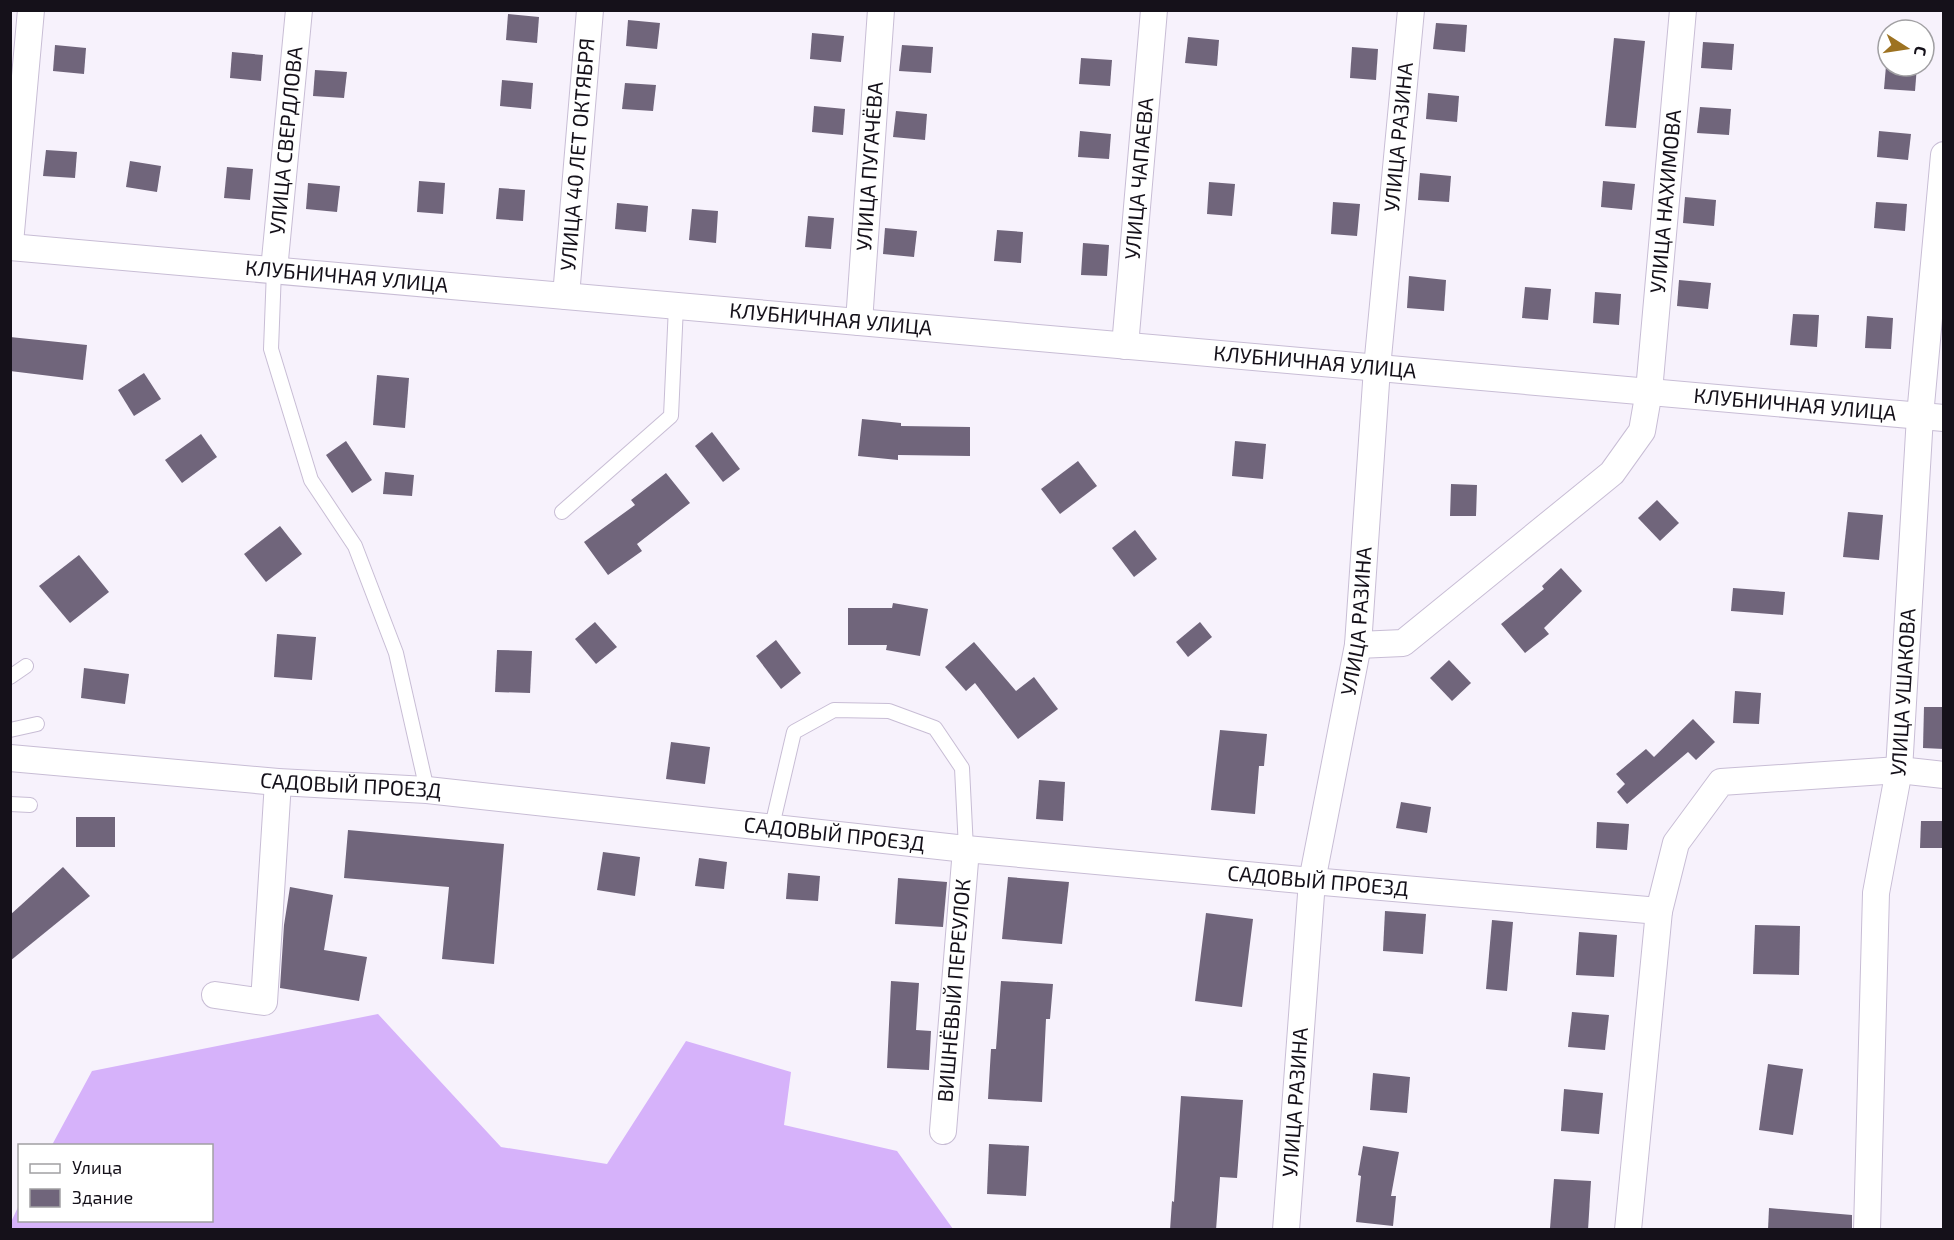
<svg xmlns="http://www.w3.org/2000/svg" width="1954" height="1240" viewBox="0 0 1954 1240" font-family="'Exo 2',sans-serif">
	<rect width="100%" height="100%" fill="#f7f2fc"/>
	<polygon fill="#d6b2fa" points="378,1014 501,1147 607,1164 686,1041 791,1072 784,1125 897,1151 953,1229 11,1229 11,1222 19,1205 20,1220 212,1220 212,1146 52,1145 92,1071"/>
	<g fill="#70657b">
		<polygon points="508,14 539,17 537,43 506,40"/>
		<polygon points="628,20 660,23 657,49 626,46"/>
		<polygon points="1436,23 1467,25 1465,52 1433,49"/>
		<polygon points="812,33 844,36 841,62 810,59"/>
		<polygon points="1188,37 1219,40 1217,66 1185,63"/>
		<polygon points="1614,38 1645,41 1636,128 1605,126"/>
		<polygon points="1703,42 1734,44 1732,70 1701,68"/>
		<polygon points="55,45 86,48 84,74 53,71"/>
		<polygon points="902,45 933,47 931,73 899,71"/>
		<polygon points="1352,47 1378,49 1376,80 1350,78"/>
		<polygon points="232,52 263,55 261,81 230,78"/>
		<polygon points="1081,58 1112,60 1110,86 1079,84"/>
		<polygon points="1886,66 1917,66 1915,91 1884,89"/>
		<polygon points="315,70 347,72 344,98 313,96"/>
		<polygon points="502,80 533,83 531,109 500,106"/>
		<polygon points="625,83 656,85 653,111 622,109"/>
		<polygon points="1428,93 1459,96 1457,122 1426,119"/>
		<polygon points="814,106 845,109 843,135 812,132"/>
		<polygon points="1700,107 1731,109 1729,135 1697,133"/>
		<polygon points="896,111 927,114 925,140 893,137"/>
		<polygon points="1080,131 1111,134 1109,159 1078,157"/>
		<polygon points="1879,131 1911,134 1908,160 1877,157"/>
		<polygon points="46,150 77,152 75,178 43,176"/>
		<polygon points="130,161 161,166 157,192 126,187"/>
		<polygon points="227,167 253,169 250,200 224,198"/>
		<polygon points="1420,173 1451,176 1449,202 1418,200"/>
		<polygon points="419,181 445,183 443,214 417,212"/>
		<polygon points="1603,181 1635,184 1632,210 1601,207"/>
		<polygon points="1209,182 1235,184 1232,216 1207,214"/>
		<polygon points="308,183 340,186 337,212 306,209"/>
		<polygon points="499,188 525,190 523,221 496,219"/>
		<polygon points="1685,197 1716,200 1714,226 1683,223"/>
		<polygon points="1333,202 1360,204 1357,236 1331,234"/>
		<polygon points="1876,202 1907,204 1905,231 1874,228"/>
		<polygon points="617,203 648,206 646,232 615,229"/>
		<polygon points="692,209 718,211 716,243 689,240"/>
		<polygon points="808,216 834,218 831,249 805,247"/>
		<polygon points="885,228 917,231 914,257 883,254"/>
		<polygon points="997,230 1023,232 1021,263 994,261"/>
		<polygon points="1083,243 1109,245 1107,276 1081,275"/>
		<polygon points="1409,276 1446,280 1444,311 1407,308"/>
		<polygon points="1679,280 1711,283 1708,309 1677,306"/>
		<polygon points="1525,287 1551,289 1548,320 1522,318"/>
		<polygon points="1595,292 1621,294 1619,325 1593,323"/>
		<polygon points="1793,314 1819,315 1817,347 1790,345"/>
		<polygon points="1867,316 1893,318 1891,349 1865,348"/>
		<polygon points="10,337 87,345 83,380 10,371"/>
		<polygon points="144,373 161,399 134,416 118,390"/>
		<polygon points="377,375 409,378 405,428 373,425"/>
		<polygon points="862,419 901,423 901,426 970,427 970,456 898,455 898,460 858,456"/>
		<polygon points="712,432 740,469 723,482 695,446"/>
		<polygon points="201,434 217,457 182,483 165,460"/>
		<polygon points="346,441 372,480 352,493 326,455"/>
		<polygon points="1235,441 1266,444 1263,479 1232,476"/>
		<polygon points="1078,461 1097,486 1060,514 1041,489"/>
		<polygon points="385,472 414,475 412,496 383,494"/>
		<polygon points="666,473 690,503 637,544 642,551 608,575 584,542 635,505 631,500"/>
		<polygon points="1451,484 1477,485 1476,516 1450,516"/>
		<polygon points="1657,500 1679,523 1660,541 1638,518"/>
		<polygon points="1848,512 1883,515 1879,560 1843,557"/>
		<polygon points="280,526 302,554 266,582 244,554"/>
		<polygon points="1135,530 1157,559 1134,577 1112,548"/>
		<polygon points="79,555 109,592 70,623 39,586"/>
		<polygon points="1561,568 1582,591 1544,628 1549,634 1525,653 1501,624 1544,589 1542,586"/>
		<polygon points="1733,588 1785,592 1783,615 1731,611"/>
		<polygon points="893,603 928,609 920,656 886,650 887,645 848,645 848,608 892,608"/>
		<polygon points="595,622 617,647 596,664 575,639"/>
		<polygon points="1200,622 1212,637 1188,657 1176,642"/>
		<polygon points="277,634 316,637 312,680 274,677"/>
		<polygon points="776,640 801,673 781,689 756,656"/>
		<polygon points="974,642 1016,691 1034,677 1058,709 1018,739 975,683 966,691 945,667"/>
		<polygon points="497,650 532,651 530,693 495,692"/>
		<polygon points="1449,660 1471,683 1452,701 1430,678"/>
		<polygon points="84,668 129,674 125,704 81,698"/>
		<polygon points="1735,691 1761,693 1759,724 1733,723"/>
		<polygon points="1924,707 1944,707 1944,749 1923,748"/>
		<polygon points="1693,719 1715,742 1696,760 1688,752 1627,804 1617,792 1625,784 1616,774 1646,749 1654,757"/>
		<polygon points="1220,730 1267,734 1264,766 1259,766 1255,814 1211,810"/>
		<polygon points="671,742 710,747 705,784 666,779"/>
		<polygon points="1039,780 1065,782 1063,821 1036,819"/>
		<polygon points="1401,802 1431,807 1427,833 1396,828"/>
		<rect x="76" y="817" width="39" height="30"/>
		<polygon points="1921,821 1944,821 1944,848 1920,848"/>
		<polygon points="1597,822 1629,824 1627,850 1596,848"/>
		<polygon points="348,830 504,844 494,964 442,959 449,887 344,878"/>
		<polygon points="603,852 640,857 635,896 597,890"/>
		<polygon points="699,858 727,862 724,889 695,886"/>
		<polygon points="63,867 90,896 10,961 10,915"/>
		<polygon points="788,873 820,876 818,901 786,899"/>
		<polygon points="1008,877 1069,882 1062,944 1002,939"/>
		<polygon points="898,878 947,882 943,927 895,924"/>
		<polygon points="290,887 333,895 324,950 367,957 359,1001 280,988 284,925"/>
		<polygon points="1385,911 1426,914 1423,954 1383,951"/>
		<polygon points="1206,913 1253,919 1242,1007 1195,1001"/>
		<polygon points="1492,920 1513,922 1507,991 1486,989"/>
		<polygon points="1755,925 1800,926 1799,975 1753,974"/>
		<polygon points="1579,932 1617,935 1614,977 1576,975"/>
		<polygon points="891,981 919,983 916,1030 931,1031 929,1070 887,1068"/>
		<polygon points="1001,981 1053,984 1050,1019 1046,1019 1042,1102 988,1099 991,1049 996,1049"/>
		<polygon points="1572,1012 1609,1015 1605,1050 1568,1047"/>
		<polygon points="1768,1064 1803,1069 1793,1135 1759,1130"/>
		<polygon points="1373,1073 1410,1077 1407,1113 1370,1110"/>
		<polygon points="1564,1089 1603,1093 1599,1134 1561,1131"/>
		<polygon points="1181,1096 1243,1100 1237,1178 1220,1177 1216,1230 1170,1230 1172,1201 1174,1202"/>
		<polygon points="989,1144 1029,1146 1026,1196 987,1194"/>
		<polygon points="1363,1146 1399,1152 1391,1196 1396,1196 1393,1226 1356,1222 1361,1176 1358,1175"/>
		<polygon points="1554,1179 1591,1181 1588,1230 1550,1228"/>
		<polygon points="1769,1208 1852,1215 1852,1230 1768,1230"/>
	</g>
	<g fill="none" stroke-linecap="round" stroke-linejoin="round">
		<defs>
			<g id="service">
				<polyline points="274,270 271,349 311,480 355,546 396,653 427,790"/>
				<polyline points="562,512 671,416 676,306"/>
				<polyline points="10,677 26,666"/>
				<polyline points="10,730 37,724"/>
				<polyline points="10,804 30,805"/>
				<polyline points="772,826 794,732 834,710 889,711 935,728 962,768 966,849"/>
			</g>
			<g id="minor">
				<polyline points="10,243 31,10"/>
				<path id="s1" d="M10,247L1944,418"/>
				<path id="s2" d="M274,270L299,10"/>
				<path id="s3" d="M566,296L590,10"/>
				<path id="s4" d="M859,322L881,10"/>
				<path id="s5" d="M1125,346L1154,10"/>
				<path id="s6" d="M1358,645L1403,643L1612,473L1642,431L1649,391L1683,10"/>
				<path id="s7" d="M10,758L278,782L427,790L966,849L1312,881L1659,911L1676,843L1721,782L1899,770L1944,775"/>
				<polyline points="215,995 264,1002 278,782"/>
				<path id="s8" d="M943,1131L966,849"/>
				<path id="s9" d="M1286,1230L1312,881L1358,645L1377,368L1411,10"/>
				<polyline points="1628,1230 1659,911"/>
				<path id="s10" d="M1867,1230L1876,893L1899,770L1920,416L1944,155"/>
			</g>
		</defs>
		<use href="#service" stroke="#c8bdd5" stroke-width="16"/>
		<use href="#minor" stroke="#c8bdd5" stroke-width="28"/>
		<use href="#service" stroke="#fff" stroke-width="14"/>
		<use href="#minor" stroke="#fff" stroke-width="26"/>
	</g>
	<g text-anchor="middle" stroke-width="4.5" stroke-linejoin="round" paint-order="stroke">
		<g font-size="21" fill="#15111a" stroke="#fff">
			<text dy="7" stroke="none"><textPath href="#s9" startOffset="1100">УЛИЦА РАЗИНА</textPath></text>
			<text dy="7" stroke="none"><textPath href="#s2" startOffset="130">УЛИЦА СВЕРДЛОВА</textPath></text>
			<text dy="7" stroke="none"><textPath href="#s3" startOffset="142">УЛИЦА 40 ЛЕТ ОКТЯБРЯ</textPath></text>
			<text dy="7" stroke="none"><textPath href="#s4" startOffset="156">УЛИЦА ПУГАЧЁВА</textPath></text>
			<text dy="7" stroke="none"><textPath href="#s5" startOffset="168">УЛИЦА ЧАПАЕВА</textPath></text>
			<text dy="7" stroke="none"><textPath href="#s6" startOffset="597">УЛИЦА НАХИМОВА</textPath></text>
			<text dy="7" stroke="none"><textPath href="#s1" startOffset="338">КЛУБНИЧНАЯ УЛИЦА</textPath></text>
			<text dy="7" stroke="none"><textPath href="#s1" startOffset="824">КЛУБНИЧНАЯ УЛИЦА</textPath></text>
			<text dy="7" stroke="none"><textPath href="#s1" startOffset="1310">КЛУБНИЧНАЯ УЛИЦА</textPath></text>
			<text dy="7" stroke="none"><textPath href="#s1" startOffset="1792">КЛУБНИЧНАЯ УЛИЦА</textPath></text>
			<text dy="7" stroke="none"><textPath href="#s9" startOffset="614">УЛИЦА РАЗИНА</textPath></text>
			<text dy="7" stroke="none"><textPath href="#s10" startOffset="540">УЛИЦА УШАКОВА</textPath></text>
			<text dy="7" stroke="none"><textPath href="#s7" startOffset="342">САДОВЫЙ ПРОЕЗД</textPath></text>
			<text dy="7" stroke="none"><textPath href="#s7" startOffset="828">САДОВЫЙ ПРОЕЗД</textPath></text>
			<text dy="7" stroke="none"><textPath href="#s7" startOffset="1314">САДОВЫЙ ПРОЕЗД</textPath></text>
			<text dy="7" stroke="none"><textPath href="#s8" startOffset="141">ВИШНЁВЫЙ ПЕРЕУЛОК</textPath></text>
			<text dy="7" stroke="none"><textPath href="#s9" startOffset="128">УЛИЦА РАЗИНА</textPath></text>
		</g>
	</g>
	<rect width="1954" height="1240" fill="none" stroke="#15111a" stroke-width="24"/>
	<rect x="18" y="1144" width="195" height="78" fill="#ffffff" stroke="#a1a0a3" stroke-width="1.5"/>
	<rect x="30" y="1164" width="30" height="9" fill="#ffffff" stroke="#a1a0a3" stroke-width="1.5"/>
	<text x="72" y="1174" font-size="18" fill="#15111a">Улица</text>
	<rect x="30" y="1189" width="30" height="18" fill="#70657b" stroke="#a1a0a3" stroke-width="1.5"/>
	<text x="72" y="1204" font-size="18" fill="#15111a">Здание</text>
	<g transform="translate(1906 48) rotate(102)"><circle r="28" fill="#ffffff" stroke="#a1a0a3" stroke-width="1.5"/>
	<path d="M0-4.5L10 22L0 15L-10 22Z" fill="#9d7221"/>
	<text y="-9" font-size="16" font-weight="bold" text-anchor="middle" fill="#15111a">С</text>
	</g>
</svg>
